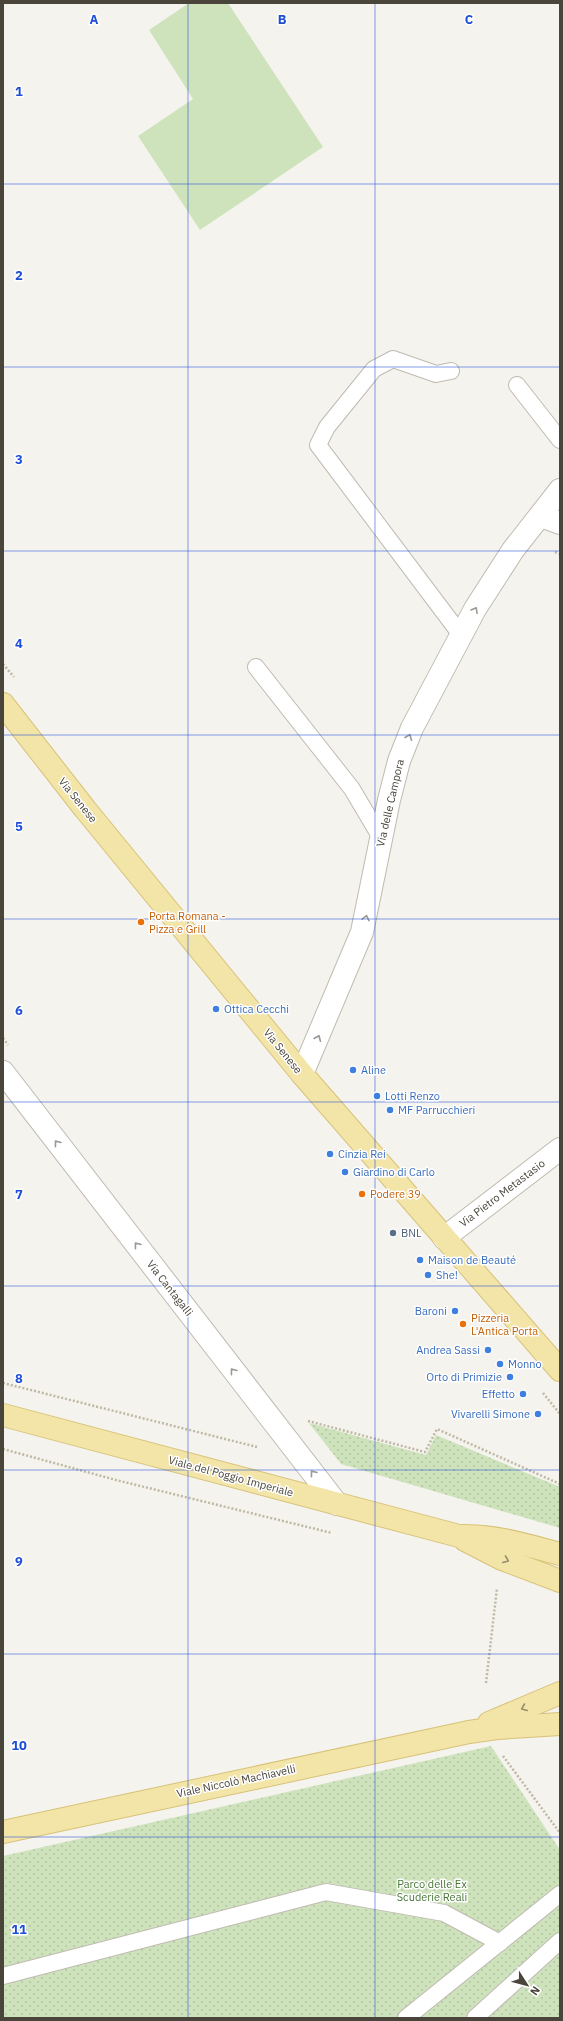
<svg xmlns="http://www.w3.org/2000/svg" width="563" height="2021" viewBox="0 0 563 2021" font-family="'IBM Plex Sans',sans-serif">
	<defs>
		<pattern id="grass-dots" width="8" height="8" patternUnits="userSpaceOnUse"><rect width="8" height="8" fill="#cee3bc"/><path d="M2 2h.1M6 6h.1" fill="none" stroke="#b2c4a2" stroke-width="1.8" stroke-linecap="round"/></pattern>
	</defs>
	<rect width="100%" height="100%" fill="#f5f3ed"/>
	<g fill="url(#grass-dots)">
		<polygon points="309,1423 426,1455 436,1435 560,1487 560,1528 341,1464"/>
		<polygon points="491,1746 560,1850 560,2018 3,2018 3,1856"/>
	</g>
	<polygon fill="#cee3bc" points="189,3 228,3 323,147 200,230 138,136 193,99 149,30"/>
	<g fill="none" stroke-linecap="round" stroke-linejoin="round">
		<defs>
			<g id="service">
				<polyline points="451,371 436,374 393,359 374,369 327,427 318,445 461,635"/>
				<polyline points="517,385 560,440"/>
				<polyline points="256,667 352,789 381,838"/>
				<polyline points="3,1976 326,1892 444,1913 500,1943"/>
				<polyline points="406,2018 560,1894"/>
				<polyline points="475,2018 560,1941"/>
			</g>
			<g id="minor">
				<polyline points="541,516 560,523"/>
				<polyline points="3,1072 337,1504"/>
				<polyline points="302,1074 362,932 389,800 399,761 412,728 475,609 513,550 560,490"/>
				<polyline points="444,1238 560,1149"/>
			</g>
			<g id="primary">
				<polyline points="3,704 85,809 302,1074 560,1370"/>
				<path d="M3,1415L459,1536C494,1535 526,1545 560,1554"/>
				<polyline points="465,1540 502,1559 560,1581"/>
				<polyline points="489,1723 560,1693"/>
				<polyline points="3,1832 469,1732 497,1728 560,1724"/>
			</g>
		</defs>
		<use href="#service" stroke="#bfbbb1" stroke-width="18"/>
		<use href="#minor" stroke="#bfbbb1" stroke-width="24"/>
		<use href="#primary" stroke="#d7c279" stroke-width="24"/>
		<g stroke="#bfb8a4" stroke-width="2.5" stroke-dasharray="2 2" stroke-linecap="butt">
			<polyline points="555,552 560,554"/>
			<polyline points="3,664 14,677"/>
			<polyline points="3,1038 8,1045"/>
			<polyline points="3,1383 257,1447"/>
			<polyline points="543,1393 560,1414"/>
			<polyline points="308,1421 425,1452 437,1429 560,1484"/>
			<polyline points="3,1449 116,1480 332,1533"/>
			<polyline points="486,1683 497,1588"/>
			<polyline points="503,1756 560,1833"/>
		</g>
		<use href="#service" stroke="#fff" stroke-width="16"/>
		<use href="#minor" stroke="#fff" stroke-width="22"/>
		<use href="#primary" stroke="#f3e4a8" stroke-width="22"/>
	</g>
	<defs><path id="oneway-chevron" d="M-2-3.5L2.5 0L-2 3.5" fill="none" stroke-width="1.6" stroke-linecap="round" stroke-linejoin="round"/></defs>
	<g stroke="#9b9993">
		<use href="#oneway-chevron" transform="translate(475 610) rotate(-60)"/>
		<use href="#oneway-chevron" transform="translate(409 737) rotate(-68)"/>
		<use href="#oneway-chevron" transform="translate(366 918) rotate(-77)"/>
		<use href="#oneway-chevron" transform="translate(318 1038) rotate(-67)"/>
		<use href="#oneway-chevron" transform="translate(57 1143) rotate(-128)"/>
		<use href="#oneway-chevron" transform="translate(137 1245) rotate(-128)"/>
		<use href="#oneway-chevron" transform="translate(233 1371) rotate(-128)"/>
		<use href="#oneway-chevron" transform="translate(313 1473) rotate(-128)"/>
	</g>
	<g stroke="#968d6c">
		<use href="#oneway-chevron" transform="translate(506 1560) rotate(22)"/>
		<use href="#oneway-chevron" transform="translate(524 1708) rotate(157)"/>
	</g>
	<path fill="none" stroke="#1d4ed8" stroke-width="1" stroke-opacity="0.55" d="M188,3V2018M375,3V2018M3,184H560M3,367H560M3,551H560M3,735H560M3,919H560M3,1102H560M3,1286H560M3,1470H560M3,1654H560M3,1837H560"/>
	<g fill="#e8710a" stroke="#fff" stroke-width="1.5">
		<circle cx="141" cy="922" r="4"/>
		<circle cx="362" cy="1194" r="4"/>
		<circle cx="463" cy="1324" r="4"/>
	</g>
	<g fill="#3f7fe0" stroke="#fff" stroke-width="1.5">
		<circle cx="216" cy="1009" r="4"/>
		<circle cx="353" cy="1070" r="4"/>
		<circle cx="377" cy="1096" r="4"/>
		<circle cx="390" cy="1110" r="4"/>
		<circle cx="330" cy="1154" r="4"/>
		<circle cx="345" cy="1172" r="4"/>
		<circle cx="420" cy="1260" r="4"/>
		<circle cx="428" cy="1275" r="4"/>
		<circle cx="455" cy="1311" r="4"/>
		<circle cx="488" cy="1350" r="4"/>
		<circle cx="500" cy="1364" r="4"/>
		<circle cx="510" cy="1377" r="4"/>
		<circle cx="523" cy="1394" r="4"/>
		<circle cx="538" cy="1414" r="4"/>
	</g>
	<circle fill="#5c6f8a" stroke="#fff" stroke-width="1.5" cx="393" cy="1233" r="4"/>
	<g text-anchor="middle" stroke-width="3" stroke-linejoin="round" paint-order="stroke">
		<g font-size="11" fill="#49453b" stroke="#fff">
			<text transform="translate(78 800) rotate(51)" y="4">Via Senese</text>
			<text transform="translate(390 803) rotate(-77)" y="4">Via delle Campora</text>
			<text transform="translate(283 1051) rotate(51)" y="4">Via Senese</text>
			<text transform="translate(502 1193) rotate(-37)" y="4">Via Pietro Metastasio</text>
			<text transform="translate(170 1288) rotate(52)" y="4">Via Cantagalli</text>
			<text transform="translate(231 1476) rotate(15)" y="4">Viale del Poggio Imperiale</text>
			<text transform="translate(236 1781) rotate(-12)" y="4">Viale Niccolò Machiavelli</text>
		</g>
		<g font-size="11" fill="#c56008" stroke="#fff" text-anchor="start">
			<text x="149" y="920">Porta Romana -<tspan x="149" dy="13">Pizza e Grill</tspan></text>
			<text x="370" y="1198">Podere 39</text>
			<text x="471" y="1322">Pizzeria<tspan x="471" dy="13">L'Antica Porta</tspan></text>
		</g>
		<g font-size="11" fill="#366cbe" stroke="#fff" text-anchor="start">
			<text x="224" y="1013">Ottica Cecchi</text>
			<text x="361" y="1074">Aline</text>
			<text x="385" y="1100">Lotti Renzo</text>
			<text x="398" y="1114">MF Parrucchieri</text>
			<text x="338" y="1158">Cinzia Rei</text>
			<text x="353" y="1176">Giardino di Carlo</text>
			<text x="428" y="1264">Maison de Beauté</text>
			<text x="436" y="1279">She!</text>
			<text x="447" y="1315" text-anchor="end">Baroni</text>
			<text x="480" y="1354" text-anchor="end">Andrea Sassi</text>
			<text x="508" y="1368">Monno</text>
			<text x="502" y="1381" text-anchor="end">Orto di Primizie</text>
			<text x="515" y="1398" text-anchor="end">Effetto</text>
			<text x="530" y="1418" text-anchor="end">Vivarelli Simone</text>
		</g>
		<g font-size="11" fill="#4e5e75" stroke="#fff" text-anchor="start">
			<text x="401" y="1237">BNL</text>
		</g>
		<g font-size="11" fill="#477435" stroke="#fff">
			<text x="432" y="1888">Parco delle Ex<tspan x="432" dy="13">Scuderie Reali</tspan></text>
		</g>
	</g>
	<g font-size="13" text-anchor="middle" font-weight="bold" fill="#1d4ed8" stroke="#fff" stroke-width="3" stroke-linejoin="round" paint-order="stroke">
		<text x="94" y="24">A</text>
		<text x="282" y="24">B</text>
		<text x="469" y="24">C</text>
		<text x="19" y="96">1</text>
		<text x="19" y="280">2</text>
		<text x="19" y="464">3</text>
		<text x="19" y="648">4</text>
		<text x="19" y="831">5</text>
		<text x="19" y="1015">6</text>
		<text x="19" y="1199">7</text>
		<text x="19" y="1383">8</text>
		<text x="19" y="1566">9</text>
		<text x="19" y="1750">10</text>
		<text x="19" y="1934">11</text>
	</g>
	<rect width="563" height="2021" fill="none" stroke="#49453b" stroke-width="8"/>
	<g transform="translate(527 1985) rotate(126)" stroke="#ffffff" stroke-width="3" paint-order="stroke">
	<path d="M0-3L7 15L0 10L-7 15Z" fill="#49453b"/>
	<text y="-6" font-size="11" font-weight="bold" text-anchor="middle" fill="#49453b">N</text>
	</g>
</svg>
